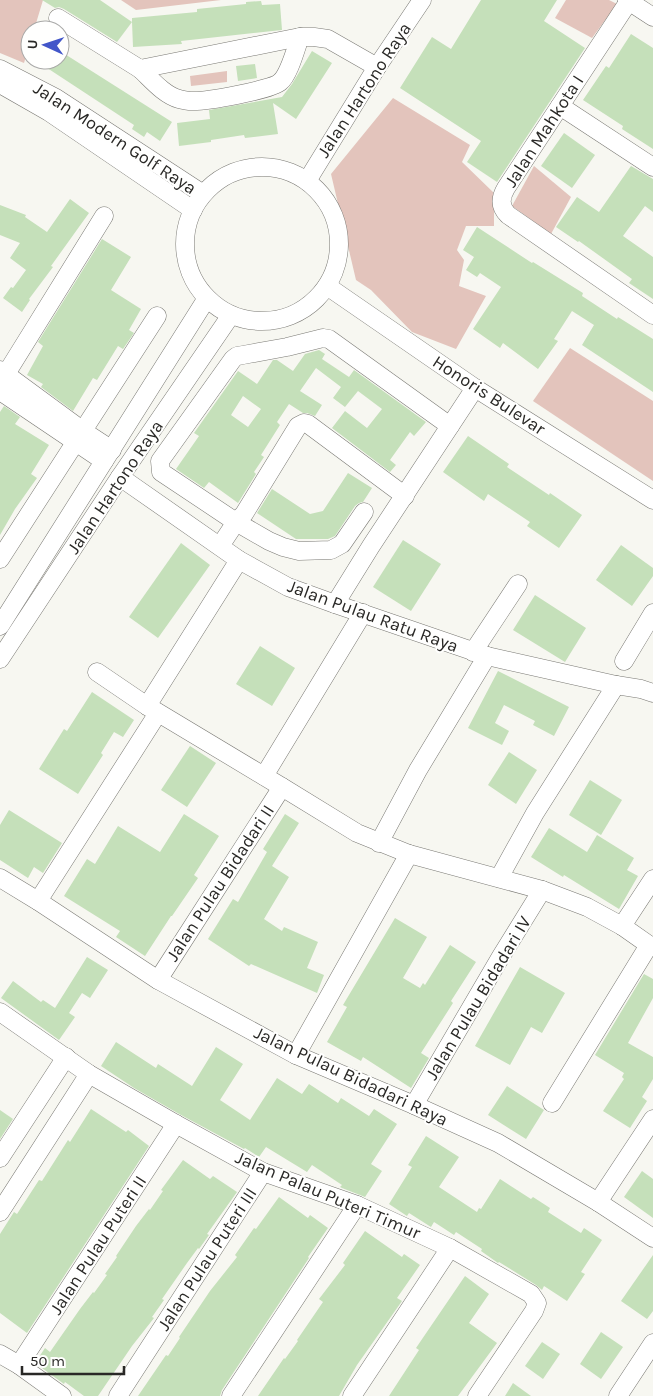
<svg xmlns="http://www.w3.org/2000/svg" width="653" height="1396" viewBox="0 0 653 1396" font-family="Karla,sans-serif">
	<rect width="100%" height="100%" fill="#f7f7f1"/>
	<g fill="#e3c4bc">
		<polygon points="0,0 43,0 34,30 30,30 30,43 24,63 0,53"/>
		<polygon points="121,0 221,0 136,10"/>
		<polygon points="566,0 609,0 617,4 592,38 555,18"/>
		<polygon points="227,71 227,82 191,86 190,76"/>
		<polygon points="393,98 470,145 462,162 494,193 494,226 466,226 457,250 464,260 459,286 486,296 456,349 412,332 371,290 356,280 331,174"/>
		<polygon points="534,166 571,197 551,234 512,206"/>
		<polygon points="570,348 653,401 653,481 533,401"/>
	</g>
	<g fill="#c5e0ba" fill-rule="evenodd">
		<polygon points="42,0 100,0 132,22 132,18 197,12 197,9 246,4 246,2 261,1 262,5 280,4 282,30 181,41 182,44 133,47 132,22 117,42 64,9 59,7 55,8"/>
		<polygon points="481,0 557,0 544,21 585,48 497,182 467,162 481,141 400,88 432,37 451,49"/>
		<polygon points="631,34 653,48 653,149 622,129 623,126 583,100 606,66 609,68"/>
		<polygon points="60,51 172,122 160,141 147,132 144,137 132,129 134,125 35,60 60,60"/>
		<polygon points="312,51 332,63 296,119 273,103 278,134 245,138 244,135 211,140 211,142 179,146 177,123 210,119 209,110 282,97 292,84"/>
		<polygon points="255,64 257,78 238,81 236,66"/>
		<polygon points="564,133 595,155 572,188 541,166"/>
		<polygon points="631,166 653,179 653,212 645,206 623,236 653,257 653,299 629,283 632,279 579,241 578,242 556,227 577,197 599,212"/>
		<polygon points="70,199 89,213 51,266 53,267 29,299 30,300 22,312 3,298 11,287 13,288 26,270 10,258 20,243 0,235 0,205 26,215 25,217 47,232"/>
		<polygon points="477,227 532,263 533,262 583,293 582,296 617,319 618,317 653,339 653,392 582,345 594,325 572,311 554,339 558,341 538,369 503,343 500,348 473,329 501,287 480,273 477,277 466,270 474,257 463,250"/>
		<polygon points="102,239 131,257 111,290 141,309 129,330 134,333 123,349 118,346 97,380 93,378 73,411 41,387 43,384 27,375 43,346 38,342"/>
		<path d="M319,350L325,354L322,359L349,377L354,370L426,422L414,436L410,432L390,460L396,465L390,472L332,428L345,411L367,428L382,409L358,391L345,407L333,398L341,387L316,368L300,391L322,405L315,416L307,413H303L289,404L277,422L280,425L261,455L264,457L254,472L256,474L238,503L209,482L204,488L176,469L199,436L194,433L238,371L257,384L273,360H277L293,371L305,354ZM243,396L261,409L248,427L231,415Z"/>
		<polygon points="4,406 20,417 15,424 49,445 31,474 37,478 15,509 0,535 0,412"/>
		<polygon points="468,436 509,464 507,467 549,495 550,493 582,515 559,548 527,526 530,522 488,494 484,501 443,472"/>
		<polygon points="348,473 372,488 363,502 359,503 355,506 335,536 328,539 296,539 257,513 272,489 310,514 323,511"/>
		<polygon points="403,540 441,564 411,611 373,587"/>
		<polygon points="181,543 210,565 158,638 129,617"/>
		<polygon points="621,545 653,568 653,576 632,606 596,580"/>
		<polygon points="535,595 586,628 565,662 513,630"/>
		<polygon points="260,646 295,668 272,706 236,684"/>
		<polygon points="498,671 569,707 554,736 533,725 535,721 504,705 495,723 509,731 502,745 468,728"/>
		<polygon points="92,692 134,720 123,737 114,732 101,753 103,755 78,794 39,769 64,729 67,731"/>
		<polygon points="190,746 216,763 187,807 161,790"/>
		<polygon points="509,752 537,770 516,804 488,785"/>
		<polygon points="590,780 622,800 601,835 569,815"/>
		<polygon points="9,810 62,843 43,873 34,867 28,878 0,860 0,825"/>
		<polygon points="184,814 219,836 194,875 198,878 172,916 171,916 145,956 116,937 120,931 64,896 87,859 95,864 118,826 160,852"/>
		<polygon points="285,814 299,823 272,866 289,877 264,919 282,931 284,927 318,942 307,968 324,975 317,993 251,964 249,966 208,939 233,899 238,902 267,852 263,849"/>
		<polygon points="549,828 587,852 597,835 634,858 627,870 638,876 619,909 564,875 563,877 531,857"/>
		<polygon points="395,918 427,937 403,978 420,988 423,983 425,985 450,945 476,962 451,1001 453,1003 421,1053 429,1058 411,1088 363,1057 361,1061 327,1042 347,1007 343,1005"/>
		<polygon points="87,957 108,970 90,998 82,993 69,1013 75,1017 59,1040 1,998 13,981 41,1002 43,1000 55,1008"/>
		<polygon points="520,967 565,993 542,1033 531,1027 510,1065 475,1046"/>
		<polygon points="644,974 653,979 653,998 628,1043 653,1057 653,1079 642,1097 647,1101 630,1128 603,1111 624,1079 622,1077 624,1073 595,1055"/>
		<polygon points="116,1042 156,1068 158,1064 192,1086 216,1047 243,1064 220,1100 250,1120 277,1078 302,1094 309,1084 338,1103 341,1098 369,1116 374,1109 397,1124 371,1164 382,1171 365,1197 342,1188 340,1187 342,1185 312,1165 307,1172 266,1147 259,1157 245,1148 244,1149 181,1115 134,1088 101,1066"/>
		<polygon points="507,1086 544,1110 526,1139 488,1115"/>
		<polygon points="91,1109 126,1132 128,1130 149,1146 27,1333 0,1313 0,1234 14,1212 17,1214 39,1180 42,1181 68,1140 70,1142"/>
		<polygon points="0,1110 13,1119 0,1139"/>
		<polygon points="426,1136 459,1157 439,1187 477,1212 479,1208 481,1209 500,1179 531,1199 533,1197 550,1208 548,1212 581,1233 584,1228 602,1240 581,1272 585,1274 567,1301 544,1286 542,1290 536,1285 499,1262 498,1263 481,1251 482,1249 456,1232 454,1235 434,1222 431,1227 409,1213 407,1216 389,1204 412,1167 408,1165"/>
		<polygon points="183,1160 210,1179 213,1176 237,1192 207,1234 209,1235 199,1249 198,1248 187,1263 162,1299 164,1300 152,1317 154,1318 132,1346 98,1396 84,1396 65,1382 64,1384 35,1363 45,1348 50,1352 80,1309 93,1292 94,1293 107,1275 105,1274 117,1257 116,1256 136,1226 149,1209 150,1210 163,1191 161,1190"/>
		<polygon points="642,1171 653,1179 653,1218 624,1197"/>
		<polygon points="279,1197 308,1218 310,1215 328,1228 308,1257 309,1258 222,1390 220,1396 138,1396 166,1355 168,1356 180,1338 179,1337 210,1291 237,1257 235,1255 254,1228 256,1229"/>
		<polygon points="365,1231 402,1257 404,1254 420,1265 397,1298 402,1301 357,1365 339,1396 258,1396 284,1358 285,1359 298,1341 297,1340 323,1302 319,1299 345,1265 343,1263"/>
		<polygon points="653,1255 653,1311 647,1319 621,1301"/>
		<polygon points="465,1276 489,1294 469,1323 497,1343 458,1396 389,1396 419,1350 416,1348"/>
		<polygon points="601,1332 623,1347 601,1379 580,1364"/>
		<polygon points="542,1342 560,1354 543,1379 525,1366"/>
		<polygon points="513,1383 531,1396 505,1396"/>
	</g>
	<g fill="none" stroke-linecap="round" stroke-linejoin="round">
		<defs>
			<g id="minor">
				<polyline points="627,0 653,17"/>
				<path d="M629,1L506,188C500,198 500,207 508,215L653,315"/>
				<polyline points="58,18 140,69 300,37 314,37 328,39 377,67"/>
				<polyline points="0,69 56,98 203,194"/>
				<path d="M140,69C151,79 164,95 179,99C183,100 187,101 191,101C204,102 272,90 280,82C289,75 296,48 300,37"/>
				<polyline points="0,84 49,112 193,210"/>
				<polyline points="560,106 653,167"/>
				<circle cx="262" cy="244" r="77"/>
				<polyline points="307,181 377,67 422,0"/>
				<polyline points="327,286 475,388 653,500"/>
				<polyline points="0,370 83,431 112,450"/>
				<polyline points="0,381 6,374 104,216"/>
				<polyline points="0,391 104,461"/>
				<polyline points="120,477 239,560 288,587 335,604 487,656 616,685 641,689 653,693"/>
				<polyline points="364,512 342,544 331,550 299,551 283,547 269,541 236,522 161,472 160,461 233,359 237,356 243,355 287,347 323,338 329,339 450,426"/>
				<polyline points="220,546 236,522 244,514 298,426 304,423 308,424 405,496"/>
				<polyline points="0,559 157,316"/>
				<polyline points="335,604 371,546 475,388"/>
				<polyline points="0,626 207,298"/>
				<polyline points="473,652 518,584"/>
				<polyline points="0,659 120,477 231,315"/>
				<polyline points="624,661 653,613"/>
				<polyline points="97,672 147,706 282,787 357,833 409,854 542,890 587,907 622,926 649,945"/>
				<polyline points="147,706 239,560"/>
				<polyline points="264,776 363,613"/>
				<polyline points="379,843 418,770 487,656"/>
				<polyline points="0,878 38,901 158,980 296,1055 414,1105 498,1143 598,1202 653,1238"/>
				<polyline points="499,878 535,813 616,685"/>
				<polyline points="38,901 158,713"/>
				<polyline points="622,926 653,879"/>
				<polyline points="158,980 282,787"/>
				<polyline points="0,1012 89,1074 176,1124 263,1172 357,1205 450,1248 531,1294 537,1303 534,1311 477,1396"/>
				<polyline points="296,1055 409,854"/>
				<polyline points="552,1103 649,945 653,947"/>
				<polyline points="414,1105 500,958 542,890"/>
				<polyline points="0,1158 66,1057"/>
				<polyline points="598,1202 653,1119"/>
				<polyline points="0,1212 89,1074"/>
				<polyline points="0,1354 19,1365 62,1396"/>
				<polyline points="19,1365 176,1124"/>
				<polyline points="118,1396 263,1172"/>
				<polyline points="231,1396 357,1205"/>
				<polyline points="352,1396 450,1248"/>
				<polyline points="618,1396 653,1343"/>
			</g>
		</defs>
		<use href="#minor" stroke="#7a7974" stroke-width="19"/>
		<use href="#minor" stroke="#fff" stroke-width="18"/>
	</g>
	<g text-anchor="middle" stroke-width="4" stroke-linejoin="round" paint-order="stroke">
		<g font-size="18" fill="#292826" stroke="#fffffe">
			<text transform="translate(364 90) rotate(-57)" y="6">Jalan Hartono Raya</text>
			<text transform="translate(544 131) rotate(-57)" y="6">Jalan Mahkota I</text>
			<text transform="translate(115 138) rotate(33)" y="6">Jalan Modern Golf Raya</text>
			<text transform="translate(489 395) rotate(33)" y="6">Honoris Bulevar</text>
			<text transform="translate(115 487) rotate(-56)" y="6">Jalan Hartono Raya</text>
			<text transform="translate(373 616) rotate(20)" y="6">Jalan Pulau Ratu Raya</text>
			<text transform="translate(220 883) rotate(-57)" y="6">Jalan Pulau Bidadari II</text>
			<text transform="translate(478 998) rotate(-59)" y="6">Jalan Pulau Bidadari IV</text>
			<text transform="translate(351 1076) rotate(25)" y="6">Jalan Pulau Bidadari Raya</text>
			<text transform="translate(328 1195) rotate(23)" y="6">Jalan Palau Puteri Timur</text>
			<text transform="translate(98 1245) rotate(-57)" y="6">Jalan Pulau Puteri II</text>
			<text transform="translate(207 1259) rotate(-57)" y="6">Jalan Pulau Puteri III</text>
		</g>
	</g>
	<g transform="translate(45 45) rotate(273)"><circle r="24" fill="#fffffe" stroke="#a9a9a8"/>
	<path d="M0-4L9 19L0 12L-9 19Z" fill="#4256c9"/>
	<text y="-8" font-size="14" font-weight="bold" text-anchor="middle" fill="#292826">U</text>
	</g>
	<path d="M22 1366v8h102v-8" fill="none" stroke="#292826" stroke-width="2.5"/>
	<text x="30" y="1366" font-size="15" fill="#292826" stroke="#fffffe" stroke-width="4" paint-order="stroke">50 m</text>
</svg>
